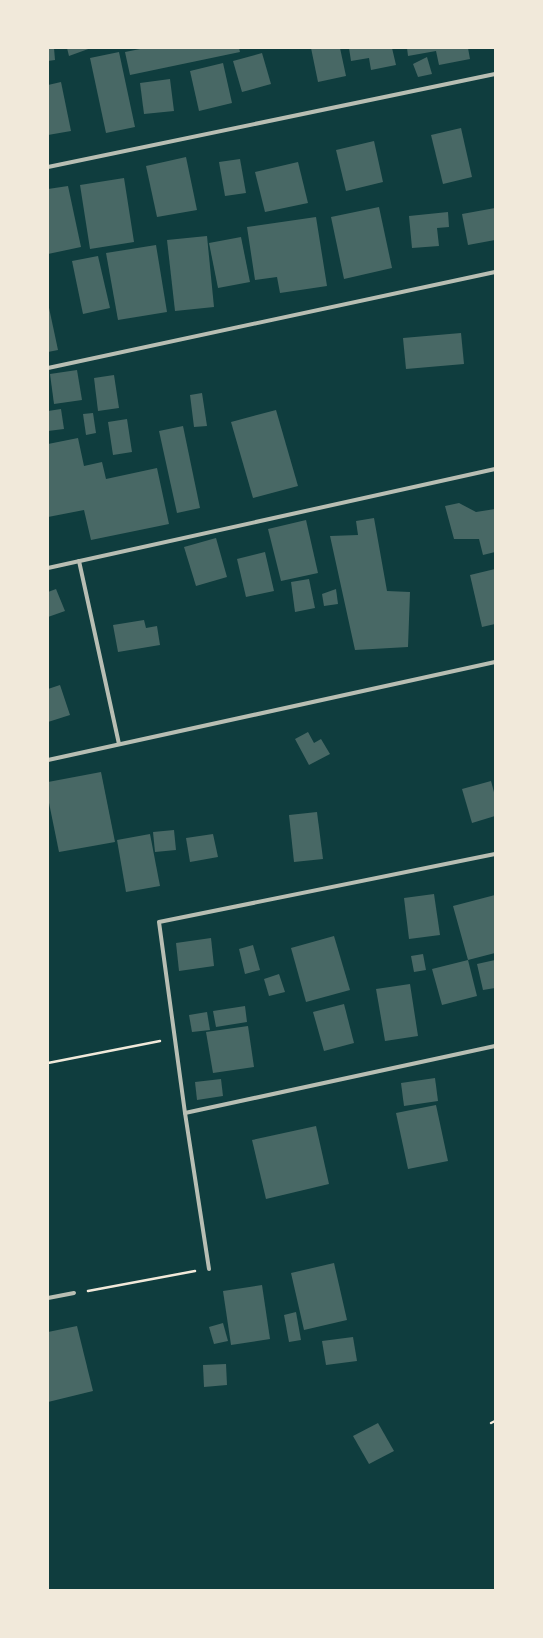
<svg xmlns="http://www.w3.org/2000/svg" width="543" height="1638" viewBox="0 0 543 1638" font-family="'Work Sans',sans-serif">
	<rect width="100%" height="100%" fill="#0f3d3e"/>
	<g fill="#486865">
		<polygon points="48,48 54,48 55,60 48,61"/>
		<polygon points="67,48 91,48 69,56"/>
		<polygon points="145,48 239,48 240,52 130,75 125,52"/>
		<polygon points="311,48 340,48 346,76 318,82"/>
		<polygon points="349,48 392,48 396,65 371,70 369,58 351,61"/>
		<polygon points="407,48 468,48 470,59 439,65 436,51 408,56"/>
		<polygon points="119,52 135,127 106,133 90,58"/>
		<polygon points="262,53 271,84 242,92 233,61"/>
		<polygon points="427,57 432,74 418,77 413,64"/>
		<polygon points="223,63 232,103 199,111 190,71"/>
		<polygon points="170,79 174,111 144,114 140,83"/>
		<polygon points="61,82 71,131 48,135 48,85"/>
		<polygon points="461,128 472,177 443,184 431,135"/>
		<polygon points="374,141 383,182 346,191 336,150"/>
		<polygon points="186,157 197,210 157,217 146,166"/>
		<polygon points="240,159 246,193 225,196 219,162"/>
		<polygon points="298,162 308,203 265,212 255,172"/>
		<polygon points="124,178 134,242 90,249 80,185"/>
		<polygon points="68,186 81,247 48,254 48,189"/>
		<polygon points="379,207 392,268 344,279 331,217"/>
		<polygon points="495,208 495,240 468,245 462,214"/>
		<polygon points="448,212 449,227 437,228 439,246 412,248 409,216"/>
		<polygon points="316,217 327,286 280,293 277,277 255,280 247,227"/>
		<polygon points="207,236 214,307 175,311 167,240"/>
		<polygon points="241,237 250,282 218,288 209,243"/>
		<polygon points="156,245 167,312 118,320 106,253"/>
		<polygon points="98,256 110,308 83,314 72,261"/>
		<polygon points="48,303 58,350 48,352"/>
		<polygon points="461,333 464,364 406,369 403,338"/>
		<polygon points="77,370 82,400 54,404 50,374"/>
		<polygon points="114,375 119,408 98,411 94,378"/>
		<polygon points="202,393 207,426 194,427 190,395"/>
		<polygon points="61,409 64,429 48,431 48,411"/>
		<polygon points="276,410 298,486 253,498 231,422"/>
		<polygon points="93,413 96,433 86,435 83,414"/>
		<polygon points="127,419 132,452 113,455 108,422"/>
		<polygon points="183,426 200,508 177,513 159,431"/>
		<polygon points="78,438 84,466 102,462 106,479 157,468 169,524 91,540 84,510 48,517 48,444"/>
		<polygon points="459,503 476,512 495,509 495,552 483,555 479,539 454,539 445,506"/>
		<polygon points="374,518 387,591 410,592 408,647 355,650 330,536 358,535 356,521"/>
		<polygon points="306,520 318,573 281,581 268,529"/>
		<polygon points="216,538 227,577 196,586 184,547"/>
		<polygon points="265,552 274,591 246,597 237,559"/>
		<polygon points="495,569 495,624 482,627 470,575"/>
		<polygon points="309,579 315,608 295,612 291,582"/>
		<polygon points="56,589 65,611 48,617 48,592"/>
		<polygon points="336,589 338,604 324,606 322,594"/>
		<polygon points="144,620 146,628 157,626 160,645 118,652 113,625"/>
		<polygon points="60,685 70,715 48,722 48,689"/>
		<polygon points="308,732 314,743 321,739 330,754 309,765 295,739"/>
		<polygon points="101,772 115,842 59,852 48,798 48,782"/>
		<polygon points="491,781 495,796 495,816 472,823 462,789"/>
		<polygon points="317,812 323,859 294,862 289,815"/>
		<polygon points="174,830 176,850 155,852 153,832"/>
		<polygon points="150,834 160,886 126,892 117,840"/>
		<polygon points="213,834 218,857 190,862 186,838"/>
		<polygon points="434,894 440,935 409,939 404,898"/>
		<polygon points="495,895 495,953 468,960 477,996 442,1005 432,969 468,960 453,906"/>
		<polygon points="334,936 350,990 306,1002 291,948"/>
		<polygon points="211,938 214,966 179,971 176,943"/>
		<polygon points="253,945 260,970 245,974 239,949"/>
		<polygon points="423,954 426,970 414,972 411,956"/>
		<polygon points="495,960 495,988 483,990 477,964"/>
		<polygon points="279,974 285,992 269,996 264,979"/>
		<polygon points="410,984 418,1036 385,1041 376,989"/>
		<polygon points="344,1004 354,1043 324,1051 313,1012"/>
		<polygon points="245,1006 247,1022 216,1027 213,1011"/>
		<polygon points="207,1012 210,1030 192,1032 189,1015"/>
		<polygon points="248,1026 254,1067 213,1073 206,1032"/>
		<polygon points="435,1078 438,1101 404,1106 401,1083"/>
		<polygon points="221,1079 223,1096 197,1100 195,1082"/>
		<polygon points="436,1105 448,1161 408,1169 396,1113"/>
		<polygon points="316,1126 329,1184 266,1199 252,1140"/>
		<polygon points="334,1263 347,1320 304,1330 291,1273"/>
		<polygon points="262,1285 270,1339 231,1345 223,1291"/>
		<polygon points="296,1312 301,1340 289,1342 284,1315"/>
		<polygon points="223,1323 228,1341 214,1344 209,1327"/>
		<polygon points="77,1326 93,1391 48,1402 48,1332"/>
		<polygon points="353,1337 357,1361 326,1365 322,1341"/>
		<polygon points="226,1364 227,1385 204,1387 203,1365"/>
		<polygon points="378,1423 394,1451 369,1464 353,1436"/>
	</g>
	<g fill="none" stroke-linecap="round" stroke-linejoin="round">
		<g stroke="#f1e9da" stroke-width="2.5">
			<polyline points="48,1063 160,1041"/>
			<polyline points="88,1291 195,1271"/>
			<polyline points="491,1423 495,1421"/>
		</g>
		<g stroke="#b8beb3" stroke-width="4">
			<polyline points="48,167 495,74"/>
			<polyline points="48,368 495,272"/>
			<polyline points="79,561 119,744"/>
			<polyline points="48,568 495,469"/>
			<polyline points="48,760 495,662"/>
			<polyline points="185,1113 495,1046"/>
			<polyline points="209,1269 185,1113 159,922 495,854"/>
			<polyline points="48,1298 74,1293"/>
		</g>
	</g>
	<rect width="543" height="1638" fill="none" stroke="#f1e9da" stroke-width="98"/>
</svg>
